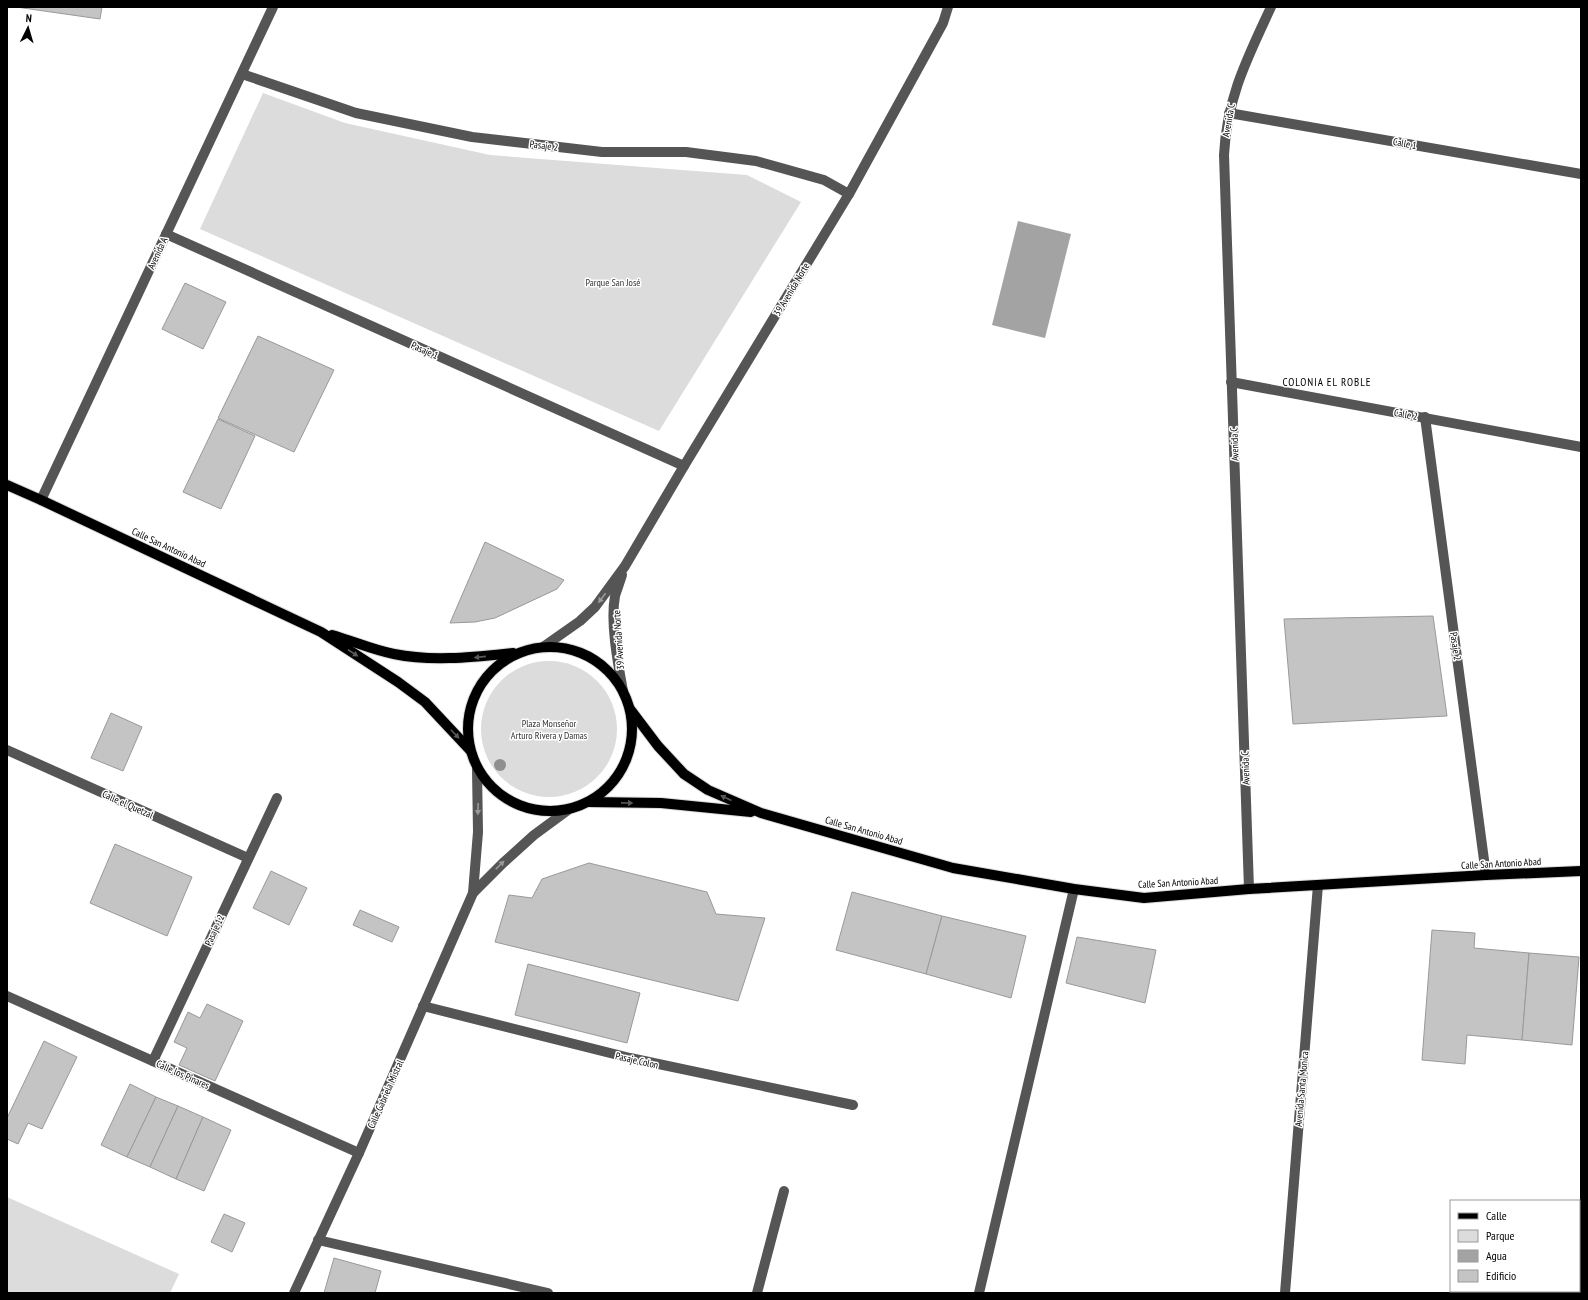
<svg xmlns="http://www.w3.org/2000/svg" width="1588" height="1300" viewBox="0 0 1588 1300" font-family="'PT Sans Narrow',sans-serif">
	<rect width="100%" height="100%" fill="#fff"/>
	<g fill="#dcdcdc">
		<polygon points="263,93 345,123 490,155 747,175 801,202 659,431 200,229"/>
		<circle cx="549" cy="729" r="68"/>
		<polygon points="7,1197 179,1274 170,1293 7,1293"/>
	</g>
	<polygon fill="#a3a3a3" points="1018,221 1071,234 1045,338 992,325"/>
	<g fill="#c4c4c4" stroke="#999">
		<polygon points="16,7 102,7 100,19"/>
		<polygon points="185,283 226,302 203,349 162,329"/>
		<polygon points="258,336 334,370 294,452 218,418"/>
		<polygon points="218,419 255,436 221,509 183,492"/>
		<polygon points="485,542 564,580 557,589 495,618 475,622 450,623"/>
		<polygon points="1433,616 1447,716 1293,724 1284,619"/>
		<polygon points="111,713 142,727 123,771 91,758"/>
		<polygon points="115,844 192,877 167,936 90,903"/>
		<polygon points="589,863 707,892 716,914 765,918 738,1001 495,942 509,895 532,898 542,879"/>
		<polygon points="271,871 307,888 289,925 253,908"/>
		<polygon points="852,892 942,916 926,974 836,950"/>
		<polygon points="360,910 399,927 392,942 353,925"/>
		<polygon points="942,916 1026,936 1011,998 926,974"/>
		<polygon points="1432,930 1475,933 1474,948 1529,953 1522,1040 1467,1035 1465,1064 1422,1060"/>
		<polygon points="1077,937 1156,950 1145,1003 1066,983"/>
		<polygon points="1529,953 1579,957 1572,1045 1522,1040"/>
		<polygon points="528,964 640,993 627,1043 515,1015"/>
		<polygon points="207,1004 243,1021 215,1081 179,1065 187,1048 174,1042 188,1012 200,1018"/>
		<polygon points="44,1041 77,1057 42,1129 28,1123 18,1144 7,1139 7,1118"/>
		<polygon points="130,1084 156,1097 127,1157 101,1145"/>
		<polygon points="156,1097 178,1106 150,1167 127,1157"/>
		<polygon points="178,1106 203,1117 176,1179 150,1167"/>
		<polygon points="203,1117 231,1130 204,1191 176,1179"/>
		<polygon points="224,1214 245,1223 232,1252 211,1242"/>
		<polygon points="334,1258 381,1271 375,1293 324,1293"/>
	</g>
	<g fill="none" stroke-linecap="round" stroke-linejoin="round">
		<defs>
			<g id="major">
				<polyline points="7,485 41,500 321,632 398,682 425,702 470,750"/>
				<path d="M332,635C353,641 373,650 394,654C433,662 474,657 513,653"/>
				<circle cx="550" cy="729" r="82"/>
				<polyline points="630,709 658,746 684,774 708,790 761,813 953,868 1074,889 1144,898 1249,889 1486,875 1581,871"/>
				<polyline points="588,802 661,803 751,812"/>
			</g>
		</defs>
		<use href="#major" stroke="#dbdbdb" stroke-width="12"/>
		<g stroke="#555" stroke-width="10">
			<polyline points="242,74 356,113 472,137 602,152 686,152 756,161 824,180 849,194"/>
			<polyline points="1229,113 1581,174"/>
			<polyline points="166,234 684,466"/>
			<polyline points="1231,382 1581,447"/>
			<polyline points="1425,417 1486,875"/>
			<polyline points="41,500 273,7"/>
			<path d="M622,575C620,582 617,589 615,596C610,623 618,664 623,691"/>
			<polyline points="543,647 580,621 595,607 625,566 684,466 849,194 943,23 948,7"/>
			<polyline points="7,750 248,858"/>
			<path d="M1249,889L1224,155C1227,97 1247,59 1271,7"/>
			<polyline points="473,893 503,863 534,835 568,810"/>
			<polyline points="7,996 359,1153"/>
			<polyline points="423,1006 630,1058 853,1105"/>
			<polyline points="153,1061 277,798"/>
			<polyline points="318,1240 548,1293"/>
			<polyline points="294,1293 359,1153 473,893 478,832 477,770"/>
			<polyline points="757,1293 784,1191"/>
			<polyline points="979,1293 1074,889"/>
			<polyline points="1285,1293 1318,885"/>
		</g>
		<use href="#major" stroke="#000" stroke-width="10"/>
	</g>
	<circle fill="#8f8f8f" cx="500" cy="765" r="6"/>
	<defs><path id="oneway-solid" d="M-6-.8H1V-3.2L6.5 0L1 3.2V.8H-6Z"/></defs>
	<g fill="#999">
		<use href="#oneway-solid" transform="translate(602 598) rotate(127)"/>
		<use href="#oneway-solid" transform="translate(478 809) rotate(91)"/>
		<use href="#oneway-solid" transform="translate(500 865) rotate(-45)"/>
	</g>
	<g fill="#595959">
		<use href="#oneway-solid" transform="translate(353 653) rotate(33)"/>
		<use href="#oneway-solid" transform="translate(480 657) rotate(174)"/>
		<use href="#oneway-solid" transform="translate(455 734) rotate(46)"/>
		<use href="#oneway-solid" transform="translate(726 798) rotate(-156)"/>
		<use href="#oneway-solid" transform="translate(627 803) rotate(1)"/>
	</g>
	<g text-anchor="middle" stroke-width="3" stroke-linejoin="round" paint-order="stroke">
		<g font-size="10" fill="#000" stroke="#fff">
			<text transform="translate(1228 120) rotate(-80)" y="4">Avenida C</text>
			<text transform="translate(1405 143) rotate(10)" y="4">Calle 1</text>
			<text transform="translate(544 145) rotate(7)" y="4">Pasaje 2</text>
			<text transform="translate(157 253) rotate(-65)" y="4">Avenida A</text>
			<text transform="translate(791 289) rotate(-59)" y="4">39 Avenida Norte</text>
			<text transform="translate(425 350) rotate(24)" y="4">Pasaje 1</text>
			<text transform="translate(1406 414) rotate(10)" y="4">Calle 2</text>
			<text transform="translate(1234 444) rotate(-92)" y="4">Avenida C</text>
			<text transform="translate(169 547) rotate(25)" y="4">Calle San Antonio Abad</text>
			<text transform="translate(618 640) rotate(-94)" y="4">39 Avenida Norte</text>
			<text transform="translate(1456 646) rotate(82)" y="4">Pasaje 2</text>
			<text transform="translate(1245 768) rotate(-92)" y="4">Avenida C</text>
			<text transform="translate(128 804) rotate(24)" y="4">Calle el Quetzal</text>
			<text transform="translate(864 830) rotate(16)" y="4">Calle San Antonio Abad</text>
			<text transform="translate(1501 863) rotate(-3)" y="4">Calle San Antonio Abad</text>
			<text transform="translate(1178 882) rotate(-3)" y="4">Calle San Antonio Abad</text>
			<text transform="translate(214 930) rotate(-65)" y="4">Pasaje 12</text>
			<text transform="translate(637 1060) rotate(13)" y="4">Pasaje Colon</text>
			<text transform="translate(183 1074) rotate(24)" y="4">Calle los Pinares</text>
			<text transform="translate(1301 1089) rotate(-85)" y="4">Avenida Santa Monica</text>
			<text transform="translate(385 1094) rotate(-66)" y="4">Calle Gabriela Mistral</text>
		</g>
		<g font-size="10" fill="#333" stroke="#fff">
			<text x="613" y="286">Parque San José</text>
			<text x="549" y="727">Plaza Monseñor<tspan x="549" dy="12">Arturo Rivera y Damas</tspan></text>
		</g>
		<g font-size="11" letter-spacing="1" fill="#000" stroke="#fff">
			<text x="1327" y="386">COLONIA EL ROBLE</text>
		</g>
	</g>
	<rect width="1588" height="1300" fill="none" stroke="#000000" stroke-width="16"/>
	<rect x="1450" y="1200" width="130" height="92" fill="#ffffff" stroke="#999999"/>
	<rect x="1458" y="1213" width="20" height="6" fill="#000000" stroke="#999999"/>
	<text x="1486" y="1220" font-size="12" fill="#000000">Calle</text>
	<rect x="1458" y="1230" width="20" height="12" fill="#dcdcdc" stroke="#999999"/>
	<text x="1486" y="1240" font-size="12" fill="#000000">Parque</text>
	<rect x="1458" y="1250" width="20" height="12" fill="#a3a3a3" stroke="#999999"/>
	<text x="1486" y="1260" font-size="12" fill="#000000">Agua</text>
	<rect x="1458" y="1270" width="20" height="12" fill="#c4c4c4" stroke="#999999"/>
	<text x="1486" y="1280" font-size="12" fill="#000000">Edificio</text>
	<g transform="translate(28 28) rotate(5)" stroke="#ffffff" stroke-width="3" paint-order="stroke">
	<path d="M0-3L7 15L0 10L-7 15Z" fill="#000000"/>
	<text y="-6" font-size="11" font-weight="bold" text-anchor="middle" fill="#000000">N</text>
	</g>
</svg>
